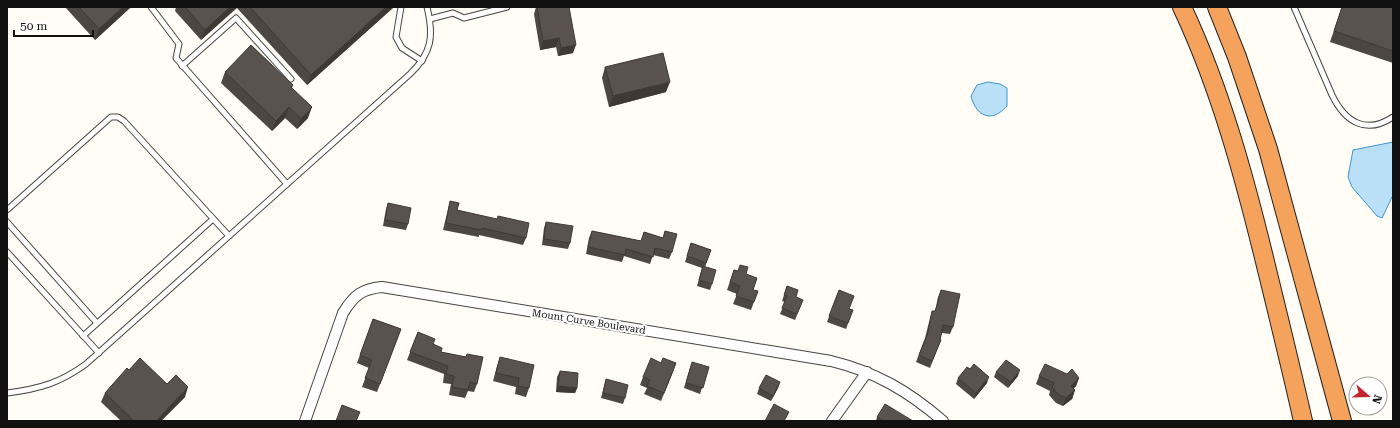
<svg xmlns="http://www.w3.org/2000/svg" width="1400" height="428" viewBox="0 0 1400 428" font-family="'Roboto Serif',serif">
	<rect width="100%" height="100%" fill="#fffdf5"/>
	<g fill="#b9e0f7" stroke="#3f96cf">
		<path d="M988,82L1000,84L1007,88V106C1003,110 997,116 990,116C979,116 973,105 971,96L977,85Z"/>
		<polygon points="1393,142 1393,195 1382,218 1377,216 1352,187 1348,177 1353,150"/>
	</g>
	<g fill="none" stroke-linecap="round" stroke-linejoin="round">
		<defs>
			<g id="service">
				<polyline points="151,7 179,44 176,58 287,184"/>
				<polyline points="401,7 396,37 402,48 422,61"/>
				<path d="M1294,7L1332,95C1345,122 1366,135 1393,117"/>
				<polyline points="430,19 453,13 464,18 507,7"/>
				<polyline points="182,66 236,18 291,79"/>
				<polyline points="7,210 111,117 118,117 124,121 229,236"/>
				<polyline points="7,222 97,323"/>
				<polyline points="7,252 99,353"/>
				<polyline points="83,336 213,219"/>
				<path d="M7,393C39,389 60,383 86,364L410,74C432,53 434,36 427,7"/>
			</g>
			<g id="minor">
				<path d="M305,421L343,313C354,295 362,289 382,287L831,361C876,372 908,391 943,421"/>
				<polyline points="832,421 867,372"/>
			</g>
			<g id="motorway">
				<path d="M1182,7C1222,92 1246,183 1268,274C1280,323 1292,372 1303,421"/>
				<polyline points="1217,7 1237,57 1268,149 1342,421"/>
			</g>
		</defs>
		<use href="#service" stroke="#444" stroke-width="7"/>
		<use href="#minor" stroke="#444" stroke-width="12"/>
		<use href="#motorway" stroke="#222" stroke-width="20"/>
		<use href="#service" stroke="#fff" stroke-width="5"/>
		<use href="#minor" stroke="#fff" stroke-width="10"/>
		<use href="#motorway" stroke="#f5a25d" stroke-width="18"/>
	</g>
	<g fill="#4d4742">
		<polygon points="65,7 131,7 95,40"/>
		<polygon points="176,7 394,7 307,85 237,8 201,40 175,11"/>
		<polygon points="536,7 569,7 573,53 558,56 556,47 540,50 534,14"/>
		<polygon points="1342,7 1393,7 1393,63 1330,42"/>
		<polygon points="605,67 666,92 609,107 602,78"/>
		<polygon points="225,72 293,85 292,88 308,118 297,129 285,118 272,131 221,83"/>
		<polygon points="450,201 457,210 526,238 523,245 479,235 479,237 443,230 448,209"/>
		<polygon points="388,203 408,224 406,230 383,226 386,209"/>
		<polygon points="546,222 570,243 568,249 542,245 544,228"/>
		<polygon points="592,231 641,241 644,232 663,238 665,231 672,252 669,259 653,255 650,264 624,256 622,262 586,254 589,238"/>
		<polygon points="691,243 711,250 705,267 712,284 710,290 697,286 702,268 685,262"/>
		<polygon points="734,270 746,274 753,290 758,291 751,310 733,304 737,294 727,290"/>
		<polygon points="787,286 796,297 803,300 795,320 780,314 785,302 782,301"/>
		<polygon points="839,290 849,309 853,310 846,329 827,322"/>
		<polygon points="941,290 953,327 950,334 942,333 940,340 941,340 930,368 916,362 925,338 930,318 932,311 935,311 938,297"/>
		<polygon points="373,319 401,329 377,392 362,387 369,368 357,363"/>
		<polygon points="418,332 433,344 441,352 466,357 467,354 477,384 474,392 468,391 465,398 449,395 451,384 443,383 444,374 407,360"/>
		<polygon points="500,357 529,388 526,397 515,394 516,387 493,381 497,366"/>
		<polygon points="676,363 661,401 644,394 647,388 640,385 643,377"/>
		<polygon points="709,367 700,394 684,388 690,368"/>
		<polygon points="970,369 987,383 974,399 956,384 958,378"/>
		<polygon points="129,370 167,384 185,397 161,421 121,421 101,402 105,393"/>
		<polygon points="560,371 577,388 575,393 556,392 557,377"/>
		<polygon points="996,372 1018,376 1008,388 994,377"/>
		<polygon points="1067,374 1079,378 1076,386 1073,389 1075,390 1072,399 1063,406 1056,403 1049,395 1050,391 1036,384 1039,376"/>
		<polygon points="606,379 625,398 623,404 601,398"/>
		<polygon points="780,382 778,388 771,401 757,394 759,388"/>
		<polygon points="877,417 913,421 876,421"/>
	</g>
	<g fill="#3f3936">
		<polygon points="123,7 131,7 95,40 99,29"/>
		<polygon points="230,7 237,7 201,40 205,30"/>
		<polygon points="386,7 394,7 307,85 311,75"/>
		<polygon points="559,38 556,47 540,50 543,41"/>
		<polygon points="576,45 573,53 558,56 561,48"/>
		<polygon points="670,82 666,92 609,107 613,96"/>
		<polygon points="289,107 285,118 272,131 276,121"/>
		<polygon points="312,107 308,118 297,129 301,119"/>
		<polygon points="676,363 673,372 661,401 664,393"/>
		<polygon points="1020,370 1018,376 1008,388 1011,382"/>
		<polygon points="989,377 987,383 974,399 976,393"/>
		<polygon points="1079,378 1076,386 1068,394 1071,386"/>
		<polygon points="780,382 778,388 771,401 773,396"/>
		<polygon points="558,386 577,388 575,393 556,392"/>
		<polygon points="188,387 185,397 161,421 156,421"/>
		<polygon points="1075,390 1072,399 1063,406 1066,398"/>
	</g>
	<g fill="#5a524d" stroke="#3f3936">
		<polygon points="79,7 123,7 99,29"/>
		<polygon points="185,7 230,7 205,30"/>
		<polygon points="250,7 386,7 311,75"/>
		<polygon points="537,7 569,7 576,45 561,48 559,38 543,41"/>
		<polygon points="1342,7 1393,7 1393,51 1334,31"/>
		<polygon points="251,45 293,85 291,87 312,107 301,119 289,107 276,121 225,72"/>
		<polygon points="663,53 670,82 613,96 605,67"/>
		<polygon points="450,201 459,203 457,210 497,219 498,216 529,223 526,238 482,228 481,230 446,223"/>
		<polygon points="388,203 411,208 408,224 385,220"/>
		<polygon points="546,222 573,226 570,243 544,239"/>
		<polygon points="592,231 641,241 644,232 663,238 665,231 677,234 672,252 655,248 653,257 626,249 625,255 588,247"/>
		<polygon points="691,243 711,250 706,263 687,256"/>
		<polygon points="740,265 748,267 746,274 757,278 753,290 758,291 754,302 736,296 740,286 730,282 734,270 738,271"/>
		<polygon points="703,266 716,270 712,284 699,280"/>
		<polygon points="787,286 798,290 796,297 803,300 797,314 782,308 787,296 784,295"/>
		<polygon points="839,290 854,296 849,309 853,310 848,323 829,316"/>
		<polygon points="941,290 960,294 953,327 943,325 940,340 941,340 932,361 919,355 928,333 932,311 935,311 937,306"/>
		<polygon points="373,319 401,329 380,384 365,378 372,360 360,355"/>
		<polygon points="418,332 435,339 433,344 442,348 441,352 466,357 467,354 483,357 477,384 470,382 468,390 452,387 454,376 446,374 448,366 410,352"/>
		<polygon points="500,357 534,365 529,388 518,386 519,378 496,373"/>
		<polygon points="140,358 167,384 176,375 188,387 156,421 134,421 105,393 127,368 129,370"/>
		<polygon points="651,358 661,363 663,358 676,363 664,393 647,386 650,380 643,377"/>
		<polygon points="1006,360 1020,370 1011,382 996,372"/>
		<polygon points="692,362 709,367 703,388 686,383"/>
		<polygon points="974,364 989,377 976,393 958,378 967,367 970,369"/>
		<polygon points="1045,364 1067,374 1072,369 1079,378 1071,386 1075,390 1066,398 1059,395 1052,387 1054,383 1039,376"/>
		<polygon points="560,371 578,373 577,388 558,386"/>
		<polygon points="766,375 780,382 773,396 759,388"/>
		<polygon points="606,379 628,385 625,398 603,393"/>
		<polygon points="774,404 789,412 784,421 765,421"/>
		<polygon points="885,404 913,421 883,421 877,417"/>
		<polygon points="342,405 360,412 356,421 336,421"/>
	</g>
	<g text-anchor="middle" stroke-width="4" stroke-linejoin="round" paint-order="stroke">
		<g font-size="10" fill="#111" stroke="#fff">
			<text transform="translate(589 321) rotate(9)" y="4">Mount Curve Boulevard</text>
		</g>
	</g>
	<rect width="1400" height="428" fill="none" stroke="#111111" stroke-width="16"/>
	<g transform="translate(1368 396) rotate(110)"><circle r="19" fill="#ffffff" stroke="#a0a0a0"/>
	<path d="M0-3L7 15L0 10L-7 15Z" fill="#c4262e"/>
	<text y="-6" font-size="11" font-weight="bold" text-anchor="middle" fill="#111111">N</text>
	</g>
	<path d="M14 30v6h79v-6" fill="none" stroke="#111111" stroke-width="2"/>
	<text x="20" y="30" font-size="12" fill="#111111" stroke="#ffffff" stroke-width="3" paint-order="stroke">50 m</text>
</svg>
